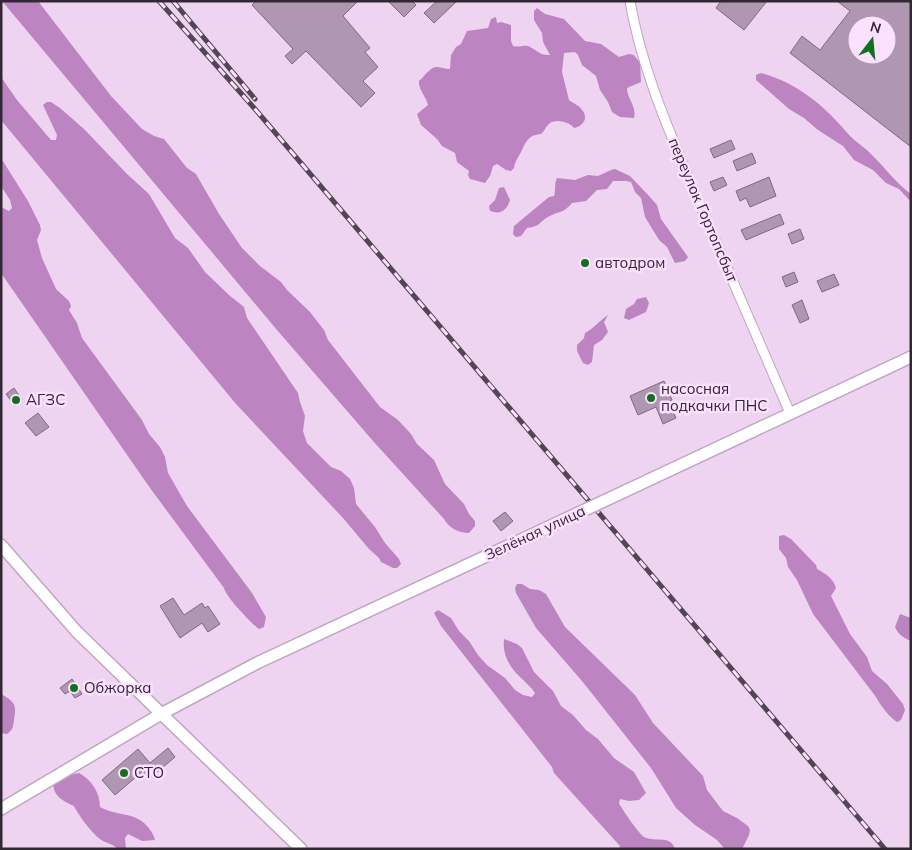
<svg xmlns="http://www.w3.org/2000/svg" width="912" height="850" viewBox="0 0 912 850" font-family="Mulish,sans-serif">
	<rect width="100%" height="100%" fill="#efd4f1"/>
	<g fill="#bc84c0">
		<path d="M2,1H38L111,96L142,129L154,136L164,139L187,168L196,174L219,214L242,248L260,266L281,282L287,290L310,312L324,330L328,340L380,407L398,420L411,434L417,444L434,460L445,484L464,504L469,514L475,521V526L469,533C459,533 449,528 444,519L373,441L277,330Z"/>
		<path d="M537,8L545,14L564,19L585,41L601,44L619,57L629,54L634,55L640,63L641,82L627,88C627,99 637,106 634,118L620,117L612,112L608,102L600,90L596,76L582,65L578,55L575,52L564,53L562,72L569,100C573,103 580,106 582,110C589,118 583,126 574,128C570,122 554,118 549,124C545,127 545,131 541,134C528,135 526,142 521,152C518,158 515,161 514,168L511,171L506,170L497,164L493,166L490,176L485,183L470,179L468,175L469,171L457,162L455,153L442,146L437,139L421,125L417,114L428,105C426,96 418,89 419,81C424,77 430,67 436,67C441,67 445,69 450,69L451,55L456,47L461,44L467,31L488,28L491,19L496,17L497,23L501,22L511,25V41L513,46C519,48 525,44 530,47C537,50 540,56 550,55L543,42L542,33L534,20V11Z"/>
		<path d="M761,73C798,83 826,107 850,136C857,143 866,148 873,156C885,168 897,184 911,194V202L899,189L886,183L873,170L854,160L843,146L818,130L804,118L789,109L756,80V75Z"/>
		<polygon points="1,77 17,100 51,140 56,140 57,135 43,105 47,102 51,102 60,108 84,129 127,174 149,194 175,238 188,248 205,272 229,295 244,307 247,318 298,393 300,402 305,416 303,431 307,443 331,467 341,471 350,479 354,488 356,504 375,527 385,543 399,559 401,564 397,568 393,568 381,562 379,558 369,549 343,518 236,404 1,120"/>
		<path d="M1,158L28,201L40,225L41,230L37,240L42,258L56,289L69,301L71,306L69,310L77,323L82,338L142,420L149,434L160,447L165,457L168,473L187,506L252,593L266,617L264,627L259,629C251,623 226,597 224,588L150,488L1,273V207L9,211L12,208L10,200L1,186Z"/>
		<path d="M615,169L630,176L650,197L657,205L661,219L688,257L685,261L675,263L667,247L659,240L645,217L641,198L635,192L631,182L626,181H613L607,189L597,190L586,201L572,203C563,214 558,211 548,217C538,223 541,226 527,228L521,236L516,237L513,234L514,226L549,197L554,196C556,190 554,184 557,178L575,180L588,175L598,176L611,170Z"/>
		<path d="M504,187L510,200C507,210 501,215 490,211L489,206L495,200L499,188Z"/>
		<polygon points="646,297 649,303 646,312 629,320 624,318 626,309 634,304 637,299"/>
		<path d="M608,315L604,322L608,332L602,340L594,345L592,362L588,365L583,363L577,351V345L584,338L585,333C594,328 599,321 608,315Z"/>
		<path d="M784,535L791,539L816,565L817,569C826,574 833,578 836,588L831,596L850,634L867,657L872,671L887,684L903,704L905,710L901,720L897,722C890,718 880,705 876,697L813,614L797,580L788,567L786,558L779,549V536Z"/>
		<polygon points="517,584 522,584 530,589 539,590 546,594 565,627 635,695 653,723 703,776 707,790 723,811 737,818 748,826 750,830 749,835 742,849 725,849 717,840 695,825 676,808 651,768 582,681 536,628 516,593 515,588"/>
		<path d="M438,610L451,618L459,631L469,641L478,655L487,665L505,678L515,690L523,695L532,697L535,693C531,687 526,683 521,678C510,668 502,655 504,639L517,644L522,648L534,672L553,691L561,706L573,715L586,730L598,739L614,758L634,772L646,793L639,800L629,801L620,799L619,803C621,808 640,835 644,837C656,843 670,834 675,849H619L620,846L554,773L552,767L441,626L434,613Z"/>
		<path d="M900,614L911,618V641C903,638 898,634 895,627Z"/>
		<path d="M1,694C15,702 17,705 14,720C13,727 13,730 7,734L1,733Z"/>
		<path d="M79,773C92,780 100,793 100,807C112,814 127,813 138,819C145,822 154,833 155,840L142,841L128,834L125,838L126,849H117C113,844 109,844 103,841C93,835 79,816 74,806C62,801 49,793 55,778Z"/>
	</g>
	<g fill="#b097b1" stroke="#806882" fill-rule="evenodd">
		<polygon points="256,1 358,1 343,16 370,48 365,52 378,67 363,81 375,93 361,107 306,51 292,64 285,56 293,49 252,5"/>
		<polygon points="388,1 412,1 416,5 404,17"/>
		<polygon points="437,1 457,1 434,23 424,13"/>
		<polygon points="721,1 767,1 744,30 716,8"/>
		<path d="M837,1H911V147L790,53L802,36L820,50L850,11ZM857,25H887V55H857Z"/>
		<polygon points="731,140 735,149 714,158 710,149"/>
		<polygon points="752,153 756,163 737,171 733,161"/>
		<polygon points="723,177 727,185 714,191 710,182"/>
		<polygon points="769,177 776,196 750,207 746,198 740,201 736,191"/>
		<polygon points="780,214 784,224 746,240 741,230"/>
		<polygon points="800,229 804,239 792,244 788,234"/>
		<polygon points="794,272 798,282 786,287 782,277"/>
		<polygon points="834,274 839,285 822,292 817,281"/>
		<polygon points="802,300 809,319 800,323 792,305"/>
		<polygon points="664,381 672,400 668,402 676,418 663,424 656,407 638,415 630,396"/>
		<polygon points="14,388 22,400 15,406 6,394"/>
		<polygon points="38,413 49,427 36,436 25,423"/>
		<polygon points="505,512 513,521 501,531 493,521"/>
		<polygon points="173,598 184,615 202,603 205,608 208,606 220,624 208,632 202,623 180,638 160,606"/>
		<polygon points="72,679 82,694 75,698 70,691 65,694 60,688"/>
		<polygon points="168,748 175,757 149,779 143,771 115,795 102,780 138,749 150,763"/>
	</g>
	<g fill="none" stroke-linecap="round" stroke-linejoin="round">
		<defs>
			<path id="minor" d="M630,1C642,72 672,137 699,203C730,273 760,343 790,413"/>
			<g id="tertiary">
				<polyline points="653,478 911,357"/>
				<polyline points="1,545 77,632 301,849"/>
				<polyline points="1,809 161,714 257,663 540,531"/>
			</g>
		</defs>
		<use href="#minor" stroke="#bfa6c1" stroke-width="11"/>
		<use href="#tertiary" stroke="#bfa6c1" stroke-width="14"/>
		<use href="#minor" stroke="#fff" stroke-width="9"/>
		<use href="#tertiary" stroke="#fff" stroke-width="11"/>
		<defs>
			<g id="rail">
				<polyline points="159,1 255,109 885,849"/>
				<polyline points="173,1 255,99"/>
			</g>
		</defs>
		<use href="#rail" stroke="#534654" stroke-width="5"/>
		<use href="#rail" stroke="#fce1fe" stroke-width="3" stroke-dasharray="9" stroke-linecap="butt"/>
		<defs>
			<polyline id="tertiary-bridge" points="540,531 653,478"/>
		</defs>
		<use href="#tertiary-bridge" stroke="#bfa6c1" stroke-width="14" stroke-linecap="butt"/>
		<use href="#tertiary-bridge" stroke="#fff" stroke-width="11"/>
	</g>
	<g fill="#11701d" stroke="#fce1fe" stroke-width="2">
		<circle cx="585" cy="263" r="5"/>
		<circle cx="651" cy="398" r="5"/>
		<circle cx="16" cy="400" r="5"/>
		<circle cx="74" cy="688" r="5"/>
		<circle cx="124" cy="773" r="5"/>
	</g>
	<g text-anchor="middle" stroke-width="5" stroke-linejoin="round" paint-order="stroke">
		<g font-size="15" fill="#322833" stroke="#fce1fe">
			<text transform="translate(703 210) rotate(67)" y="5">переулок Гортопсбыт</text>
			<text transform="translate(535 533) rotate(-25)" y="5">Зелёная улица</text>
		</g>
		<g font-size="15" fill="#322833" stroke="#fce1fe" text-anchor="start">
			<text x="595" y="268">автодром</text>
			<text x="661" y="394">насосная<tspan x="661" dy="17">подкачки ПНС</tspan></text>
			<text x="26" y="405">АГЗС</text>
			<text x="84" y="693">Обжорка</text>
			<text x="134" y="778">СТО</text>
		</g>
	</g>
	<rect width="912" height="850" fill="none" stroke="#322833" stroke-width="5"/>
	<g transform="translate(872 40) rotate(16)"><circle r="24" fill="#fce1fe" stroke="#ab97ad"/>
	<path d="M0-4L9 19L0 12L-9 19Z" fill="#11701d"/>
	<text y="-8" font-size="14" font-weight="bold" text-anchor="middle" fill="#322833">N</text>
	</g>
</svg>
